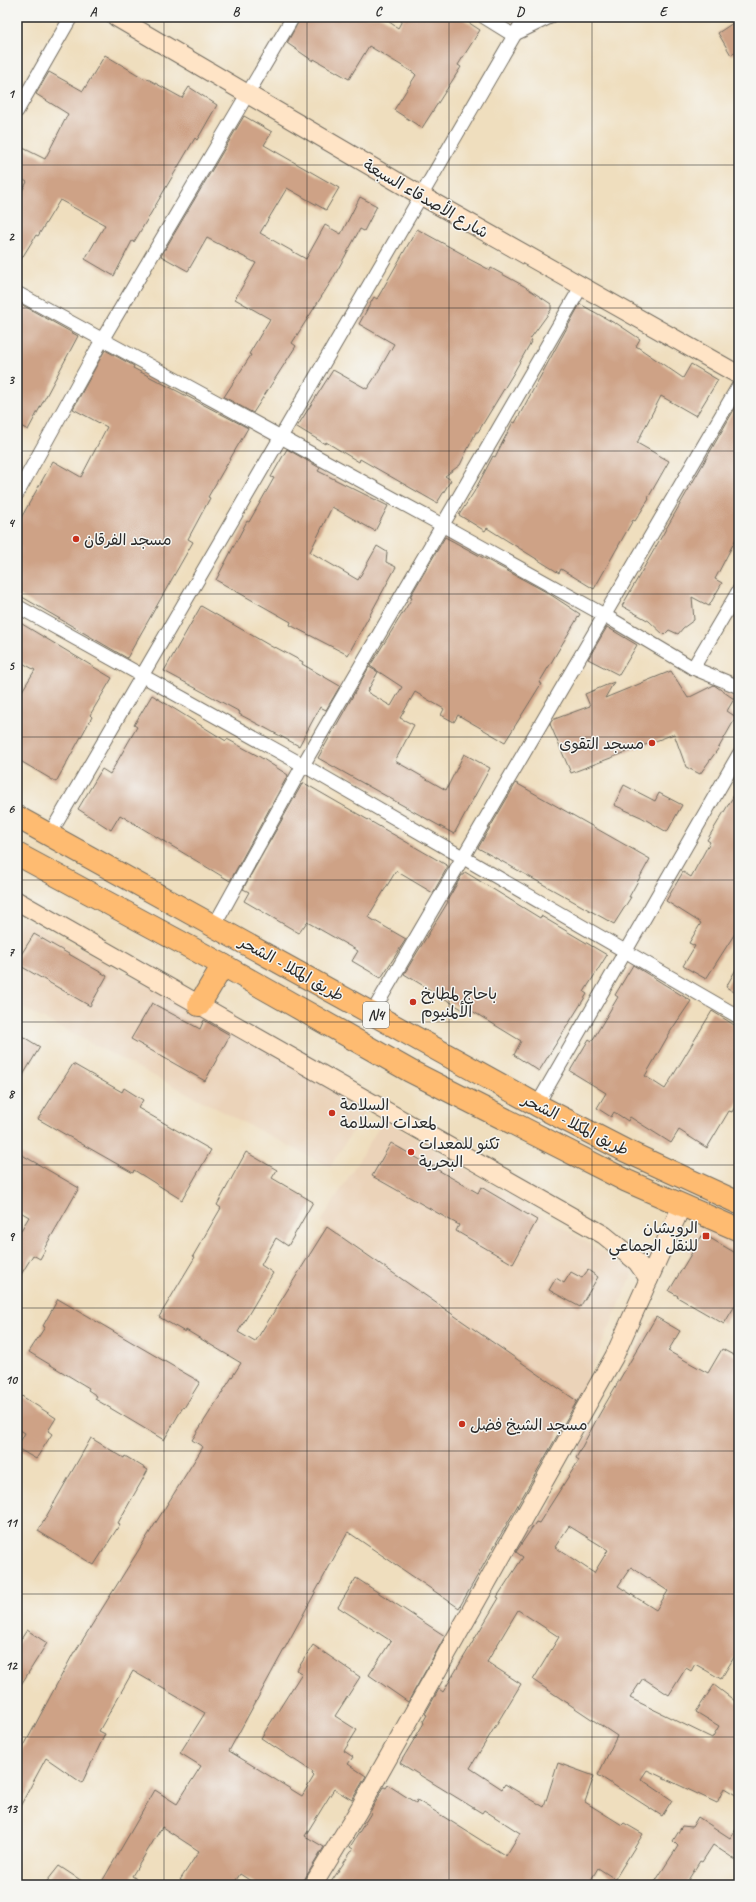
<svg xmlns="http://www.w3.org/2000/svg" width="756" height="1902" viewBox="0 0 756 1902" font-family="Caveat,'Playpen Sans Arabic',sans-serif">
	<rect width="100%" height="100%" fill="#f6f6f2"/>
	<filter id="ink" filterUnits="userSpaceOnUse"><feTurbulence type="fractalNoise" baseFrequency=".025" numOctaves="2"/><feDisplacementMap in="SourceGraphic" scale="8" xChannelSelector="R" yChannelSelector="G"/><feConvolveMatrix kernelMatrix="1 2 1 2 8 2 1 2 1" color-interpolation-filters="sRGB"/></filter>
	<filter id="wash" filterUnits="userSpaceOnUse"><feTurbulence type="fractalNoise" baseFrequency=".012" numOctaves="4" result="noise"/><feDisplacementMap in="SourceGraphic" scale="16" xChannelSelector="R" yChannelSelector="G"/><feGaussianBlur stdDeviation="0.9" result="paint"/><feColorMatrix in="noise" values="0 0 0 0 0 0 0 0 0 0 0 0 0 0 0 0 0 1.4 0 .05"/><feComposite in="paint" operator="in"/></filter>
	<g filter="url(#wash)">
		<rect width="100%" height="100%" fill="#efdebe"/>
		<g fill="#ebd3b9">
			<polygon points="23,919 371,1102 330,1167 17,1005 17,930"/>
			<polygon points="384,1119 634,1271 577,1401 321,1222"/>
			<polygon points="704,1214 739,1234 739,1280 686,1252"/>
		</g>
		<g id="blocks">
			<g fill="#cea286" fill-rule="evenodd">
				<polygon points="301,17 382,17 398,28 404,17 460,17 480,30 458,65 461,67 422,128 394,110 416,75 414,73 369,46 349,79 314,59 313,61 287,43"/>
				<polygon points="739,19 739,50 731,55 718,33"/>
				<polygon points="105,55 145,79 146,78 182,98 189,87 217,105 197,140 195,138 134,242 132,241 114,276 85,259 105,225 60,200 38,236 36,235 17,266 17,200 27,182 17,176 17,145 45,159 68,114 36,94 49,72 83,91"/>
				<polygon points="244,116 272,132 264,145 339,188 326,210 287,188 260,233 306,259 325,225 341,234 360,197 377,206 364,231 360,229 332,280 292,343 296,346 253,413 224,397 251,355 249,354 270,319 235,299 256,263 207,238 188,271 161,256"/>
				<polygon points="417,229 468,257 467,258 490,270 491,268 524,286 551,304 551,310 530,339 532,340 513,374 478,432 476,432 460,465 445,476 451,480 437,503 360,459 359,462 326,442 325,444 297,427 333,370 367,389 375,377 394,344 359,324 374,297 377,299"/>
				<polygon points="17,302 78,336 28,430 17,424"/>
				<polygon points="580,304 616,324 616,323 640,339 636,346 683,378 691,364 718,380 696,416 661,396 637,443 669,461 648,498 649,499 635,521 633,520 594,589 561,569 559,573 487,528 485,531 459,515 474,492 493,456 495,457 513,422 515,423"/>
				<polygon points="105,350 134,366 133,368 248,428 208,497 210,498 188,539 193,542 127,658 17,594 17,525 53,461 81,477 107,427 73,409"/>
				<polygon points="739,401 739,533 715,579 722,583 709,606 692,597 694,620 683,628 678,634 669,630 664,635 649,621 622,606"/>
				<polygon points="287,449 320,468 318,471 388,506 375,531 332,507 310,552 358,580 377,546 387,552 386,562 396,567 348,655 290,625 291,622 216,580 247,521 249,522 274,478 271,477"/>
				<polygon points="445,537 548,593 580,614 539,683 541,684 505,742 458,715 454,722 441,715 444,709 415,692 400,718 414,725 395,761 446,790 464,754 490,768 454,834 318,758 369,667 378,672 367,692 391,706 402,687 370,666 412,598 410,597"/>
				<polygon points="201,606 274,648 275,647 303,662 302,664 340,686 326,710 320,707 299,746 239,714 240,712 164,671"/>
				<polygon points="17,621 112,678 90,715 92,717 56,782 17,759 17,699 35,670 17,660"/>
				<polygon points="607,627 637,645 619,675 588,659"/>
				<polygon points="671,671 688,698 714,685 734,699 727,711 736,717 718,749 700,774 686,767 674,734 571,773 550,724 552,720 590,706 585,694 614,682 605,698"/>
				<polygon points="152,695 226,741 227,739 260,757 288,775 230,881 120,815 111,830 78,809 102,769 110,774 137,727 134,725"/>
				<polygon points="304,783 448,866 433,893 396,871 368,917 406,939 381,978 352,961 358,951 307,922 299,933 244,901 249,892 243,889 302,784 303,785"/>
				<polygon points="516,783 650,859 629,897 631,897 614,924 478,848"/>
				<polygon points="624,785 655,801 659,793 682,805 667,832 641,817 614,805"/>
				<polygon points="739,787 739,927 706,979 683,966 695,946 689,943 701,923 666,901 683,872 691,877 710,842 707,840"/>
				<polygon points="465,872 540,918 541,916 607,955 584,992 587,994 539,1071 514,1055 521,1041 472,1011 470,1014 404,974 448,902 447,901 462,875 463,875"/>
				<polygon points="34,934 107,976 90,1006 17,964 17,961"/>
				<polygon points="739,964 739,995 726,987"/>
				<polygon points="633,965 691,1001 672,1029 645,1076 665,1089 712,1011 739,1028 739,1100 732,1112 729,1111 707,1148 679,1130 671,1143 630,1117 628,1121 614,1112 611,1117 597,1108 606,1093 570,1071 589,1039 592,1041 618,997 615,995"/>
				<polygon points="152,1003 200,1029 204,1020 230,1035 205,1081 131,1039"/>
				<polygon points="17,1033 40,1047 17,1085"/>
				<polygon points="73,1064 122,1092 124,1088 143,1100 138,1108 211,1150 182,1200 134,1170 133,1173 38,1119"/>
				<polygon points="391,1143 478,1193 481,1187 537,1220 513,1264 456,1231 459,1225 372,1176"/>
				<polygon points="17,1152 79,1188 44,1249 45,1250 40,1259 33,1255 17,1281 17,1237 29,1217 17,1210"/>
				<polygon points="246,1152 277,1170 272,1178 313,1202 288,1246 276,1238 261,1265 273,1273 238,1332 255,1342 327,1227 577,1401 459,1608 348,1532 229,1751 302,1796 314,1776 312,1774 313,1772 261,1738 302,1673 297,1670 313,1645 360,1677 335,1716 357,1730 344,1751 353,1757 348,1764 366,1776 352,1800 334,1789 305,1836 324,1847 304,1880 303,1885 257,1885 240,1874 233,1885 189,1885 180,1880 199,1851 162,1827 132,1876 146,1885 100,1885 155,1790 177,1804 201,1766 180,1753 205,1713 133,1671 99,1731 105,1734 82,1783 46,1758 17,1812 17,1759 74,1652 75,1652 203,1447 192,1440 241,1363 186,1330 185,1332 159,1317 195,1257 193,1256 221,1208 217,1205"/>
				<polygon points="703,1234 739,1255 739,1299 724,1324 677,1297 678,1296 669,1291"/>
				<polygon points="588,1270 598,1277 580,1307 549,1290 556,1278 564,1283 571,1272 582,1278"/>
				<polygon points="58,1299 200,1382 184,1408 183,1407 164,1440 95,1399 97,1396 88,1390 89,1388 29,1352 45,1327 43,1326"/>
				<path d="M656,1317L680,1331L668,1351L708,1373L722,1349L739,1358V1649L721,1679L695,1664L691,1671L686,1668L669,1695L643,1678L630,1698L712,1738L719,1726L696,1712L714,1685L739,1704V1797L724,1788L717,1803L647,1770L641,1779L672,1800L662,1816L598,1775L617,1736L533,1680L559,1637L518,1610L487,1662L521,1684L470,1768L502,1789L505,1784L544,1807L558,1763L594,1776L585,1802L622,1825L624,1823L643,1834L615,1879L598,1868L588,1885H329L353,1849L350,1847L371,1813L370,1812L384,1787L386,1788L388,1785L416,1803L417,1800L506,1856L520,1833L484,1810L482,1813L400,1763L424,1723L423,1722L427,1715L425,1714L439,1689L443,1692L499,1598L497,1597L523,1557L516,1552L536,1522L539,1523L579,1460L576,1458L599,1415ZM569,1526L608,1550L594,1573L555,1547ZM631,1567L668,1591L656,1610L618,1586Z"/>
				<polygon points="17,1393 56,1418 48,1431 52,1434 36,1459 17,1448 25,1433 17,1428"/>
				<polygon points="91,1438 124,1458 125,1456 148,1470 118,1523 120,1524 94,1565 38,1531"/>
				<polygon points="356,1578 445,1636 408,1702 369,1675 391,1641 338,1607"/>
				<polygon points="27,1630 47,1643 17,1691 17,1645"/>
				<polygon points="698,1817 730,1838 739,1825 739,1862 713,1845 702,1862 700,1861 685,1885 653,1885 678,1846 673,1841 682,1826 692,1827"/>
				<polygon points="59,1866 88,1885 44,1885"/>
			</g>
		</g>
	</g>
	<g filter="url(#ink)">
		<use href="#blocks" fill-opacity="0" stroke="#706a5e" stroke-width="1"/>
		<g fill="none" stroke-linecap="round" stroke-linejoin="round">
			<defs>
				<g id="street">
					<polyline points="484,17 513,35 550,17"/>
					<polyline points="17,111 71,17"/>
					<polyline points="17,293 442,525 604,615 693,668 739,687"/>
					<polyline points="17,494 102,340 293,17"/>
					<polyline points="17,606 303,765 739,1017"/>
					<polyline points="693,668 739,590"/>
					<polyline points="50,834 525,17"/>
					<polyline points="214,926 303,765 581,287"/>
					<polyline points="372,1013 739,385"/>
					<polyline points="537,1105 739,754"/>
				</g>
				<g id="secondary">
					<polyline points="116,17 420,195 739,375"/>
					<polyline points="17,901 604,1235 637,1262 649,1279"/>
					<polyline points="313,1885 357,1813 614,1357 682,1205"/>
				</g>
				<g id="highway">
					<polyline points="17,817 537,1105 626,1151 739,1203"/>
					<polyline points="17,854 223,965 410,1071 627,1181 739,1230"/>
					<polyline points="199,1005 223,965"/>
				</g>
			</defs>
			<use href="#street" stroke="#706a5e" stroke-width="15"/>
			<use href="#secondary" stroke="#706a5e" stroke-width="20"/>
			<use href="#highway" stroke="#706a5e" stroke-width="24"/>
			<use href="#street" stroke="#fff" stroke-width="13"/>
			<use href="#secondary" stroke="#ffe4c6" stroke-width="18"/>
			<use href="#highway" stroke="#febb71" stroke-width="22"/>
		</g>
	</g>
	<path fill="none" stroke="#2b2b2b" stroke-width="1" stroke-opacity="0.55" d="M164,17V1885M307,17V1885M449,17V1885M592,17V1885M17,165H739M17,308H739M17,451H739M17,594H739M17,737H739M17,880H739M17,1022H739M17,1165H739M17,1308H739M17,1451H739M17,1594H739M17,1737H739"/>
	<g fill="#c8321e" stroke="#f6f6f2" stroke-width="1.5">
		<circle cx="76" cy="539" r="4"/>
		<circle cx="652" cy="743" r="4"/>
		<circle cx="413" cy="1002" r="4"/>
		<circle cx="332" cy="1113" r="4"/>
		<circle cx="411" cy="1152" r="4"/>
		<rect x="702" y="1232" width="8" height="8" rx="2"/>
		<circle cx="462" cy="1424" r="4"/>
	</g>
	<g text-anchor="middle" stroke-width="3" stroke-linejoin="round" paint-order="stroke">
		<rect fill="#f6f6f2" stroke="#686867" stroke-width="1" x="363" y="1002" width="26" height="26" rx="3"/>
		<g font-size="15" font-weight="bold" fill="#2b2b2b">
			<text x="376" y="1020">N4</text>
		</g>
		<g font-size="16" fill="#2b2b2b" stroke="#f6f6f2">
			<text transform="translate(426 198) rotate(30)" y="6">شارع الأصدقاء السبعة</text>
			<text transform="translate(292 968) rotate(29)" y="6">طريق المكلا - الشحر</text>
			<text transform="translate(576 1124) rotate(27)" y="6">طريق المكلا - الشحر</text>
		</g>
		<g font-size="16" fill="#2b2b2b" stroke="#f6f6f2" text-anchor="start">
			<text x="84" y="545">مسجد الفرقان</text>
			<text x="644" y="749" text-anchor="end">مسجد التقوى</text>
			<text x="421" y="999">باحاج لمطابخ<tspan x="421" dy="18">الألمنيوم</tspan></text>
			<text x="340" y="1110">السلامة<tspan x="340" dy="18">لمعدات السلامة</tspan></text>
			<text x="419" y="1149">تكنو للمعدات<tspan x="419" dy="18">البحرية</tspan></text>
			<text x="698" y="1233" text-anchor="end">الرويشان<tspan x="698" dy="18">للنقل الجماعي</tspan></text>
			<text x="470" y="1430">مسجد الشيخ فضل</text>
		</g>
	</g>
	<rect width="756" height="1902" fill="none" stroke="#f6f6f2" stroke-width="44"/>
	<rect x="22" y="22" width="712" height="1858" fill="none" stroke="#2b2b2b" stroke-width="1.5"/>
	<g font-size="13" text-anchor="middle" font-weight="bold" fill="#2b2b2b">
		<text x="93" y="16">A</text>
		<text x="236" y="16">B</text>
		<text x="378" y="16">C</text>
		<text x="520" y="16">D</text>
		<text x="663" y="16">E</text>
		<text x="11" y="98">1</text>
		<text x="11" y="241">2</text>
		<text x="11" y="384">3</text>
		<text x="11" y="527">4</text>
		<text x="11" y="670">5</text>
		<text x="11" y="813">6</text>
		<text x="11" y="956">7</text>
		<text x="11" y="1098">8</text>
		<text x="11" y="1241">9</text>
		<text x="11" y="1384">10</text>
		<text x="11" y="1527">11</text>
		<text x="11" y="1670">12</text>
		<text x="11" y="1813">13</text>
	</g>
</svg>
